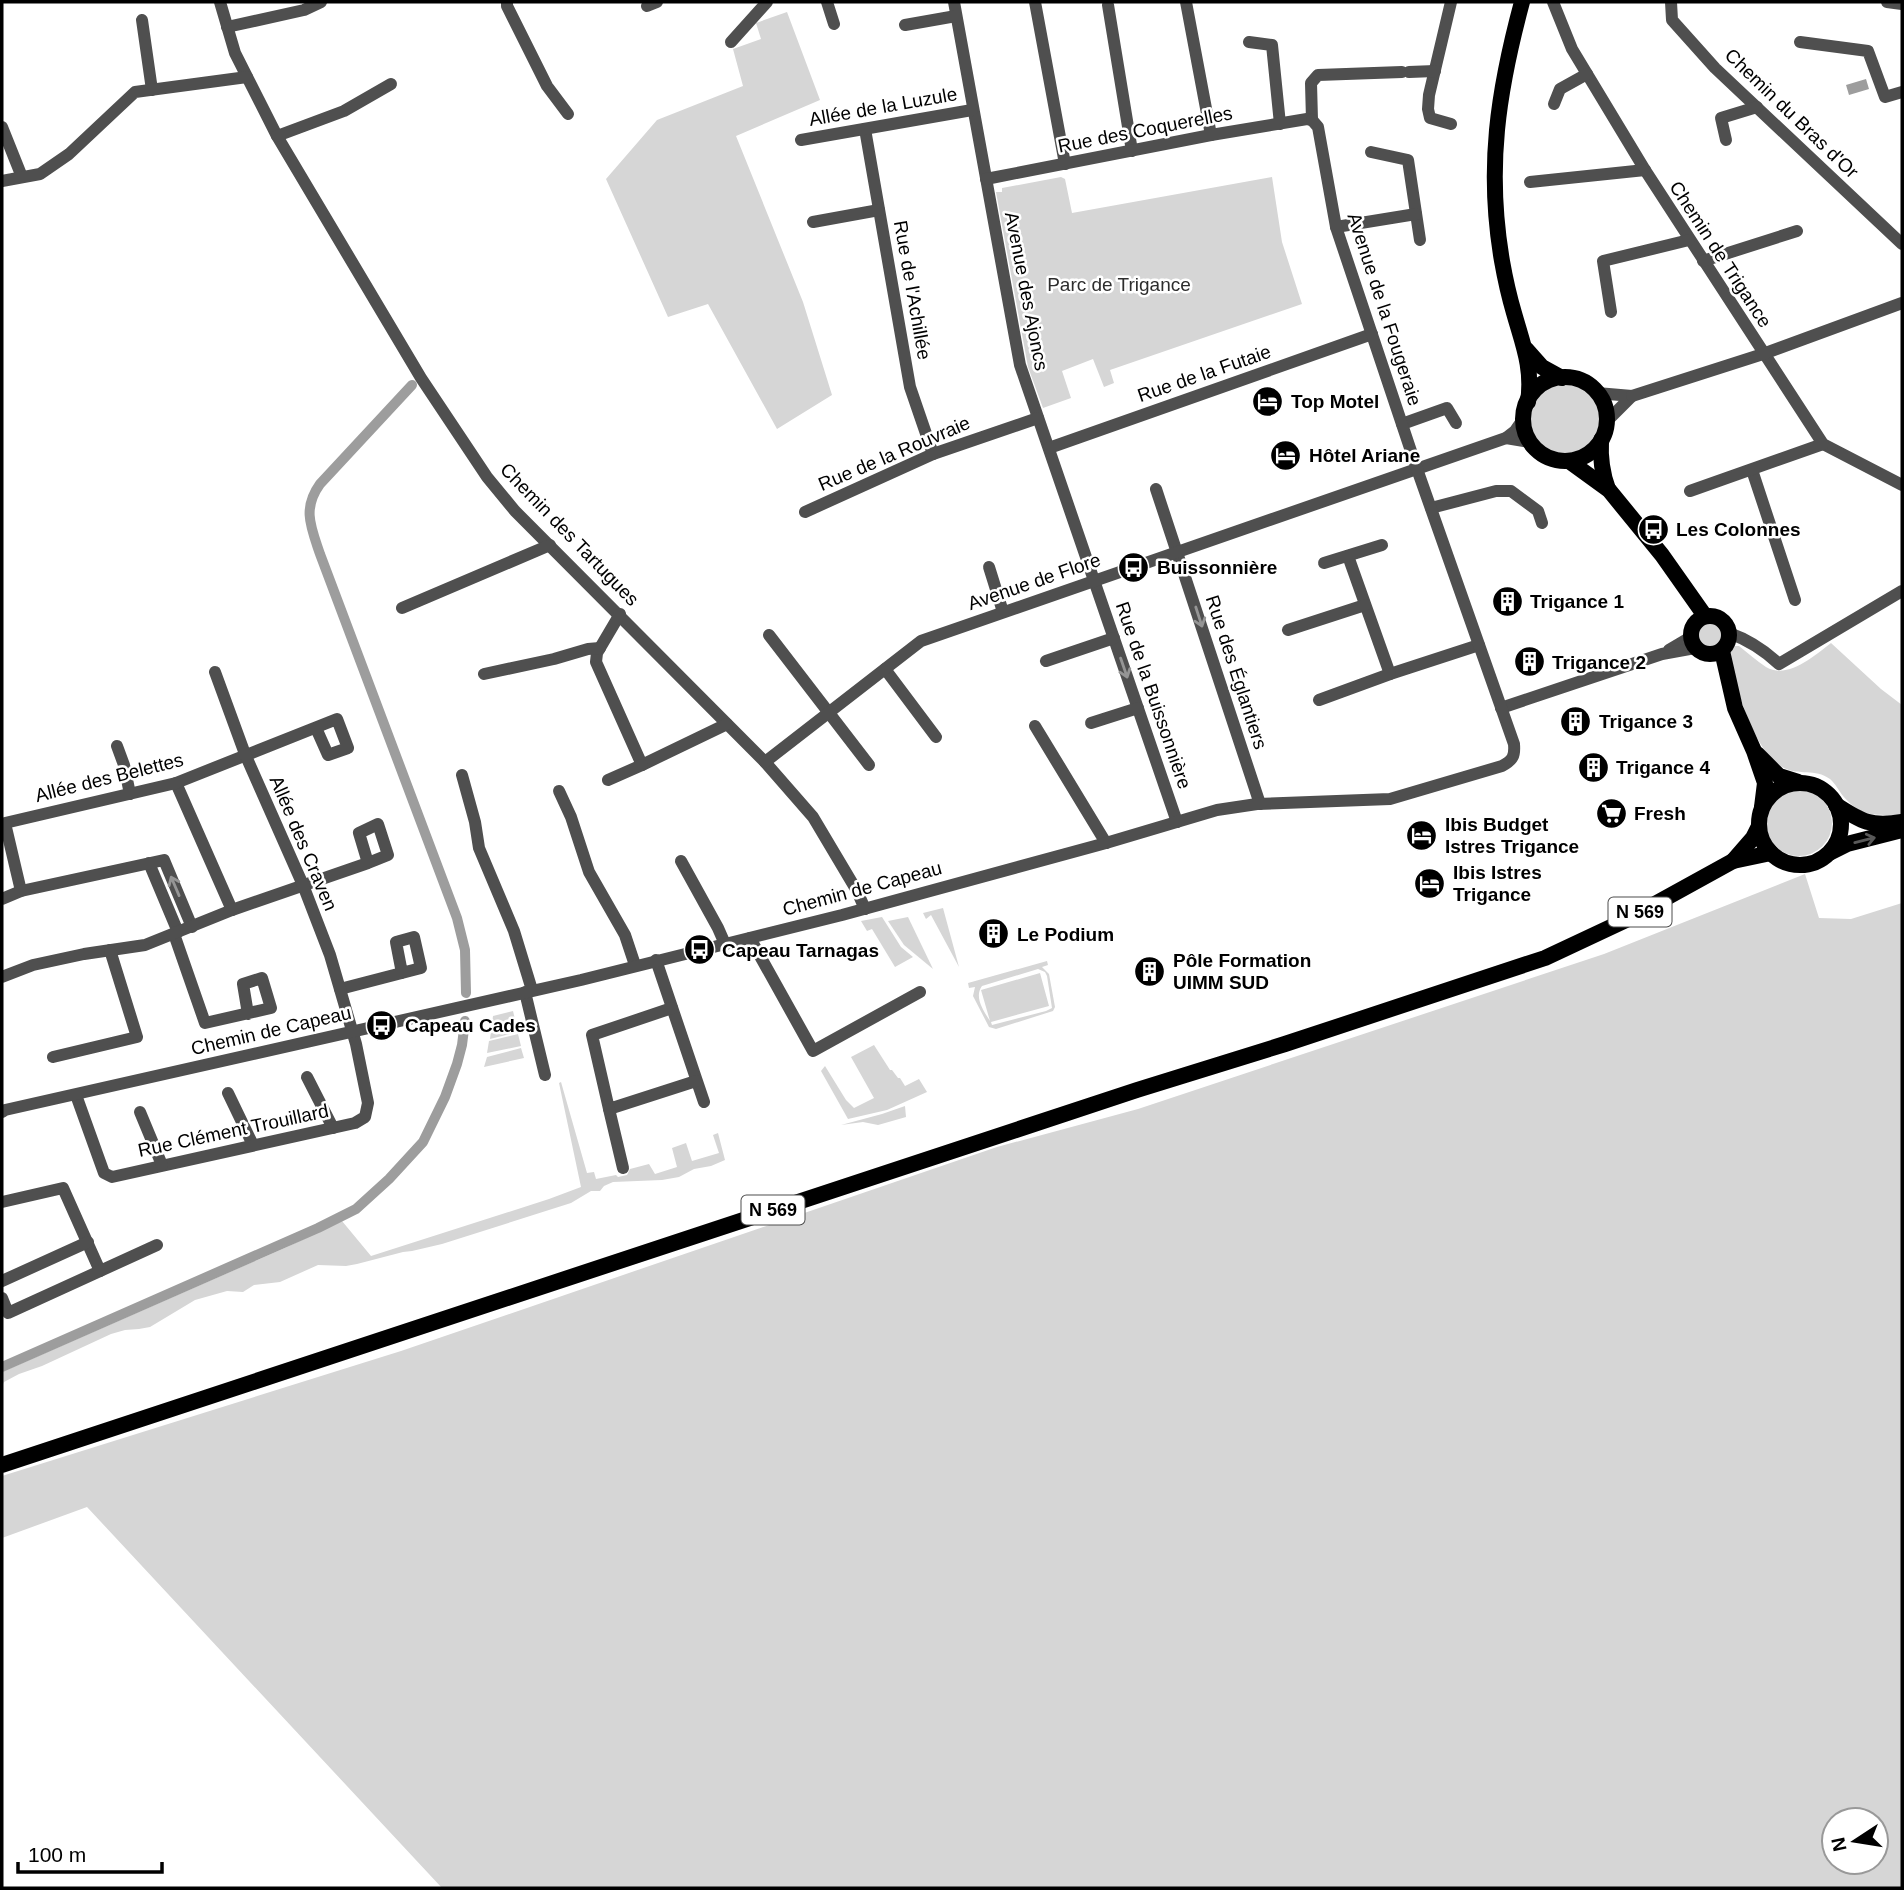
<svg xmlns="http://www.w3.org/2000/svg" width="1904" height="1890" viewBox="0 0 1904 1890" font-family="Arial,sans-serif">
	<rect width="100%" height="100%" fill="#fff"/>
	<g fill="#d6d6d6" fill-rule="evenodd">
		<polygon points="787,12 820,100 736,136 803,302 832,395 777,429 708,304 668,317 606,179 657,120 743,86 733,49 761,39 756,23"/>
		<polygon points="1061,177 1065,179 1072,213 1272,177 1282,242 1302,304 1110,370 1114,383 1104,387 1093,359 1062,371 1071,398 1043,408 1028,367 996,192 1002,192 1002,188"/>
		<circle cx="1565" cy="418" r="35"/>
		<circle cx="1710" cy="635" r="11"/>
		<path d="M1831,643L1881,689L1902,705V815C1876,815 1862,818 1843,796C1839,791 1835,783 1830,779C1815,768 1799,776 1784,768C1754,754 1735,684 1728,653L1734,646H1739C1748,653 1757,661 1766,667C1788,680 1815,655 1831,643Z"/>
		<circle cx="1799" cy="823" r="33"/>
		<path d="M1805,874L1819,918L1851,919L1902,903V1888H442L87,1507L2,1538V1476L401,1351L997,1147L1138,1109L1604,954ZM1834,1820H1876V1862H1834Z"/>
		<polygon points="943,908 959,967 931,915 926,919 923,913"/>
		<polygon points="882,917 901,947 913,957 895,967 872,929 867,931 861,921"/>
		<polygon points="908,917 933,969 904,945 888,921"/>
		<path d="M1047,961L1048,965L1042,967L1049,974L1055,1007L1053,1011L996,1029L989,1027L973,996L975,987L969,988L968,983ZM1038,969L1045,972L1047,976L1052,1008L1046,1011L992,1025L991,1022L1049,1006L1040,973L981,990L990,1021C983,1010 974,997 982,986Z"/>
		<polygon points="513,1011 518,1032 490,1039 493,1016"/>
		<polygon points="518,1034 521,1046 487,1053 489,1041"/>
		<polygon points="874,1045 890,1070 892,1070 898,1078 900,1078 905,1086 919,1079 927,1092 887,1110 848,1119 821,1071 825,1066 846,1100 854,1108 874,1098 851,1057"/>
		<polygon points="521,1048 524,1058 484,1067 487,1057"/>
		<polygon points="561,1082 587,1173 594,1172 596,1179 616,1175 618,1177 627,1175 630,1169 649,1164 655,1174 677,1167 672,1148 686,1143 692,1161 719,1153 713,1135 718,1133 725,1160 711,1166 694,1169 679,1177 662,1180 613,1182 604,1186 600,1191 591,1191 571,1203 442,1244 412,1251 403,1252 357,1264 346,1266 318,1265 280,1282 254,1285 243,1292 227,1291 195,1300 150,1327 139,1329 125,1330 111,1334 42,1366 19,1374 4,1382 2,1386 2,1372 287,1247 342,1221 371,1256 549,1199 581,1187 559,1083"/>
		<polygon points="905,1106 906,1117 878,1125 863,1122 841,1125 882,1114"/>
	</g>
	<polygon fill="#9d9d9d" points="1866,79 1869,89 1849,95 1846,85"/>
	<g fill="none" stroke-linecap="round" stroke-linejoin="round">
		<g stroke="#9d9d9d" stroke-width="10">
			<path d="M412,385L320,484C302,509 311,527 320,554L457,918L465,950L466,993"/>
			<polyline points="2,1367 318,1228 356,1209 389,1179 423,1142 445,1097 457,1064 462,1045 465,1021"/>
		</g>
		<g stroke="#4f4f4f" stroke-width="12">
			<polyline points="220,2 235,53 277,136 421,378 487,477 515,511 765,762 813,817 857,891 865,909"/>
			<polyline points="507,2 507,6 547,86 568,114"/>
			<polyline points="827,2 834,24"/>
			<polyline points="954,2 1020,365 1177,822"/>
			<polyline points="1035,2 1065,164"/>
			<polyline points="1186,2 1211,135"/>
			<polyline points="1451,2 1429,95 1428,109 1430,118 1451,124"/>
			<polyline points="1553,2 1572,49 1645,170 1823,444 1902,485"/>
			<polyline points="1671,2 1672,20 1715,68 1902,244"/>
			<polyline points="1887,2 1902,4"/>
			<polyline points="1108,5 1132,151"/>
			<polyline points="647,6 657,2"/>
			<polyline points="142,20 152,90"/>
			<polyline points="905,25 956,16"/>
			<polyline points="227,27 304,10 321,2"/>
			<polyline points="731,42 767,2"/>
			<polyline points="1249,42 1272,45 1280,124"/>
			<polyline points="1800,42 1868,51 1885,97 1902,92"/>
			<polyline points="1409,72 1435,71"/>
			<polyline points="1554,104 1560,89 1587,74"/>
			<polyline points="1312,120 1311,83 1318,75 1402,72"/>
			<polyline points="2,127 22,177"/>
			<polyline points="865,129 910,387 933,454"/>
			<polyline points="277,136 344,111 391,84"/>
			<polyline points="801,140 972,110"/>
			<polyline points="1726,140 1721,118 1757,107"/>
			<polyline points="1371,152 1408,160 1420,240"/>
			<polyline points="986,179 1211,135 1307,119 1312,120"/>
			<polyline points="2,181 40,174 69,154 135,92 247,77"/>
			<polyline points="1530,182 1645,170"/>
			<polyline points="813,222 879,210"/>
			<polyline points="1336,227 1416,214"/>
			<polyline points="1703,261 1797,231"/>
			<polyline points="1611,312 1603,261 1689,240"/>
			<polyline points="1597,393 1632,396 1607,421"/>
			<polyline points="1632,396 1763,354 1902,303"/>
			<polyline points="1402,424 1447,408 1456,423"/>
			<polyline points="1506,438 1529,442 1532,445"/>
			<polyline points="1049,448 1372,334"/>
			<polyline points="1752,470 1795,600"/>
			<polyline points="1156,489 1260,804"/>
			<polyline points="1690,491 1823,444"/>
			<polyline points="1431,508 1496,491 1511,491 1538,511 1542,523"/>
			<polyline points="805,512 933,454 1038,418"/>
			<polyline points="1348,556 1390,674 1479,645"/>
			<polyline points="1324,563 1382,545"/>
			<polyline points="989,567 1003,612"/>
			<polyline points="402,608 550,545"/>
			<polyline points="620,614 597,653 596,662 642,765 727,724"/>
			<polyline points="1288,630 1365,605"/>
			<path d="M1729,633C1749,640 1764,650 1779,664L1902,591"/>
			<polyline points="769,635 869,765"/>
			<polyline points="1669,650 1691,637"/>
			<polyline points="1046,661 1114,638"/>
			<polyline points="885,669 936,737"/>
			<polyline points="484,674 554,659 588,649 600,648"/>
			<polyline points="1319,700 1390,674"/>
			<polyline points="1501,708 1662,654 1695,648"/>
			<polyline points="1091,723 1138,708"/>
			<polyline points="1035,726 1106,843"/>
			<polyline points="117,746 124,765 130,794"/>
			<polyline points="765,762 921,641 1506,438 1515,431 1524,418"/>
			<polyline points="462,775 475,822 479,848 514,931 532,990"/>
			<polyline points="608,780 642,765"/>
			<polyline points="176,783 232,910"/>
			<polyline points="559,791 571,817 589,872 625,935 635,965"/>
			<polyline points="681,861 718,928 725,944"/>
			<polyline points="149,863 178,932"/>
			<polyline points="21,891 5,823 176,783 337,719 348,748 328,755 316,728"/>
			<polyline points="2,899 21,891 164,860 192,927"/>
			<polyline points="174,934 205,1023 271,1008 262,978 243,984 248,1014"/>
			<polyline points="750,938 813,1051 920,992"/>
			<polyline points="656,960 704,1102"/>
			<polyline points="2,977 33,965 84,954 145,945 232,910 368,863 388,855 378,824 359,833 368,863"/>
			<polyline points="340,989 421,968 414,937 396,942 402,973"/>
			<polyline points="525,992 545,1075"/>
			<polyline points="672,1008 592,1035 609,1109 696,1081"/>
			<polyline points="53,1057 137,1037 110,950"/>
			<polyline points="307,1077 333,1128"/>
			<polyline points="228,1093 253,1145"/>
			<polyline points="76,1095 104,1173 112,1177 355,1123 365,1117 368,1103 356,1044 330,955 303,885 245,754 215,672"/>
			<polyline points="609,1109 623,1168"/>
			<path d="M2,1112L5,1110L581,980L842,915L1106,843L1217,810L1257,804L1390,799L1502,766C1513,760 1515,756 1514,744L1417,469L1336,227L1318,127L1312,120"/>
			<polyline points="140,1112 162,1165"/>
			<polyline points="2,1202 63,1188 100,1271"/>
			<polyline points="2,1281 88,1242"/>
			<polyline points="2,1298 8,1313 157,1245"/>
		</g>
		<g stroke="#000" stroke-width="16">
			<path d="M1522,2C1498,91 1486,168 1502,261C1505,278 1509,296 1514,313C1523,345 1533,368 1528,402"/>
			<polyline points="1526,349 1542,367 1562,378"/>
			<circle cx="1565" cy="419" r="42"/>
			<path d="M1601,440C1600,458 1602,473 1608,489"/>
			<polyline points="1569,461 1609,490 1662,555 1705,616"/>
			<circle cx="1710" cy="635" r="19"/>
			<polyline points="1722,651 1735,708 1754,751 1765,783 1762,807"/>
			<polyline points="1757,754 1779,776 1798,782"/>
			<circle cx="1800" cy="824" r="41"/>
			<path d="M1836,805C1862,822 1871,827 1902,822"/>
			<polyline points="1831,852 1847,844 1902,830"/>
			<polyline points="1733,861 1753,838 1759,826"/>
			<polyline points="2,1465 1137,1090 1285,1044 1545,958 1626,920 1733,861 1771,853"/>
		</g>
	</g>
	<defs><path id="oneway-shaft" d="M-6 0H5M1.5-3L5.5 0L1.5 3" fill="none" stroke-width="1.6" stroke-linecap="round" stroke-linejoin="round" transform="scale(1.75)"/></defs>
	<g stroke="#959595">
		<use href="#oneway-shaft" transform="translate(1199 617) rotate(72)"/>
		<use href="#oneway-shaft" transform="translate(1124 668) rotate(71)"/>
		<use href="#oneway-shaft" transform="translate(175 886) rotate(-113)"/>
	</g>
	<use stroke="#595959" href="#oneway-shaft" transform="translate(1865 840) rotate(-14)"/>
	<defs>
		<symbol id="hotel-disc" viewBox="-11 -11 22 22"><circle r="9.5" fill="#000" stroke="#fff"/><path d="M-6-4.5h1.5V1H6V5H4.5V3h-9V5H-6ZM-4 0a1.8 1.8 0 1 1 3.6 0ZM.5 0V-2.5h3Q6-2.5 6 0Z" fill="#fff"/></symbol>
		<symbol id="bus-disc" viewBox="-11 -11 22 22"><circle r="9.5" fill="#000" stroke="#fff"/><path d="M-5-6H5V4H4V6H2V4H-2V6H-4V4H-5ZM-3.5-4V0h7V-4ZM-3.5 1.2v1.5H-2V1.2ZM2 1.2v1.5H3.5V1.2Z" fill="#fff"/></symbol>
		<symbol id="building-disc" viewBox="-11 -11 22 22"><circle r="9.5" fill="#000" stroke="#fff"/><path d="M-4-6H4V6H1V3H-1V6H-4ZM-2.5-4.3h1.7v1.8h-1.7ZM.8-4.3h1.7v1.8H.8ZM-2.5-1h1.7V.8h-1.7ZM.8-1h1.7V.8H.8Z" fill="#fff"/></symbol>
		<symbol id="supermarket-disc" viewBox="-11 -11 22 22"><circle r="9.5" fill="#000" stroke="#fff"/><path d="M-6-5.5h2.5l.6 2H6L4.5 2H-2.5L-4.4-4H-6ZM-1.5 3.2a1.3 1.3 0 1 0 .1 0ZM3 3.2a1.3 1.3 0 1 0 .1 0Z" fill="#fff"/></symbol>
	</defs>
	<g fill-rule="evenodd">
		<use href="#hotel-disc" x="1250" y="384" width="35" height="35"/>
		<use href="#hotel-disc" x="1268" y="438" width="35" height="35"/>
		<use href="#bus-disc" x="1636" y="512" width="35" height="35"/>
		<use href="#bus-disc" x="1116" y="550" width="35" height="35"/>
		<use href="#building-disc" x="1490" y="584" width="35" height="35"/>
		<use href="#building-disc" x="1512" y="644" width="35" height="35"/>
		<use href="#building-disc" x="1558" y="704" width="35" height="35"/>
		<use href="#building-disc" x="1576" y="750" width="35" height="35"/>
		<use href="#supermarket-disc" x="1594" y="796" width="35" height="35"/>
		<use href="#hotel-disc" x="1404" y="818" width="35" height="35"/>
		<use href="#hotel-disc" x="1412" y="866" width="35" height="35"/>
		<use href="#building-disc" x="976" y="916" width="35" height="35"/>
		<use href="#bus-disc" x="682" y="932" width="35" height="35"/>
		<use href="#building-disc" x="1132" y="954" width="35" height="35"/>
		<use href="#bus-disc" x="364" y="1008" width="35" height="35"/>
	</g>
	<g text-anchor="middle" stroke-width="5" stroke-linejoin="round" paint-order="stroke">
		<g fill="#fff" stroke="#4c4c4c" stroke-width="2">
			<rect x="1608.5" y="897.5" width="63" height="29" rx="5"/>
			<rect x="741.5" y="1195.5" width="63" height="29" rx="5"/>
		</g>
		<g font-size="18" font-weight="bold" fill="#000">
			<text x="1640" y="918">N 569</text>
			<text x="773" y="1216">N 569</text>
		</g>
		<g font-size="19" fill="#000" stroke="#fff">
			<text transform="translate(883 106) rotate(-10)" y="7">Allée de la Luzule</text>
			<text transform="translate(1792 113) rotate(44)" y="7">Chemin du Bras d'Or</text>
			<text transform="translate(1145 129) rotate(-11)" y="7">Rue des Coquerelles</text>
			<text transform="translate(1721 254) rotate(57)" y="7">Chemin de Trigance</text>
			<text transform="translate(913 290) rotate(80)" y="7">Rue de l'Achillée</text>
			<text transform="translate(1027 291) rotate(79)" y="7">Avenue des Ajoncs</text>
			<text transform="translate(1385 309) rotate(72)" y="7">Avenue de la Fougeraie</text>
			<text transform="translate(1204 373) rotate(-19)" y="7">Rue de la Futaie</text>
			<text transform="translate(894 453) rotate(-23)" y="7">Rue de la Rouvraie</text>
			<text transform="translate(570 534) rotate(46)" y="7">Chemin des Tartugues</text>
			<text transform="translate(1034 581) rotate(-19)" y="7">Avenue de Flore</text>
			<text transform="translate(1237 672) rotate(72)" y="7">Rue des Églantiers</text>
			<text transform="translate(1154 695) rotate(71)" y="7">Rue de la Buissonnière</text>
			<text transform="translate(109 777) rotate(-14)" y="7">Allée des Belettes</text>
			<text transform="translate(304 843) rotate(67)" y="7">Allée des Craven</text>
			<text transform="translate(862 888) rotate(-15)" y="7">Chemin de Capeau</text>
			<text transform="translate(271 1030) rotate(-13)" y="7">Chemin de Capeau</text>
			<text transform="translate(233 1130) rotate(-12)" y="7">Rue Clément Trouillard</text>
		</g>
		<g font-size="19" fill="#2d2d2d" stroke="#fff">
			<text x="1119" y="291">Parc de Trigance</text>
		</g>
		<g font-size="19" font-weight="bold" fill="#000" stroke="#fff" text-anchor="start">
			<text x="1291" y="408">Top Motel</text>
			<text x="1309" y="462">Hôtel Ariane</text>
			<text x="1676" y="536">Les Colonnes</text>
			<text x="1157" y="574">Buissonnière</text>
			<text x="1530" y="608">Trigance 1</text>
			<text x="1552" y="669">Trigance 2</text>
			<text x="1599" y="728">Trigance 3</text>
			<text x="1616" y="774">Trigance 4</text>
			<text x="1634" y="820">Fresh</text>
			<text x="1445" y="831">Ibis Budget<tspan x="1445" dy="22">Istres Trigance</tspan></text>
			<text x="1453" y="879">Ibis Istres<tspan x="1453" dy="22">Trigance</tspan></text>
			<text x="1017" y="941">Le Podium</text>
			<text x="722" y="957">Capeau Tarnagas</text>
			<text x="1173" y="967">Pôle Formation<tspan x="1173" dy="22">UIMM SUD</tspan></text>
			<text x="405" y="1032">Capeau Cades</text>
		</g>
	</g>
	<rect width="1904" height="1890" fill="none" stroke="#000000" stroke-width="7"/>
	<g transform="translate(1855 1841) rotate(258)"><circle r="33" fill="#ffffff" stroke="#999999" stroke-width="2"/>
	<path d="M0-5L12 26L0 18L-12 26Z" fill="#000000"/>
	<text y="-10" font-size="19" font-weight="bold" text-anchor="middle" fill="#000000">N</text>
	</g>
	<path d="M18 1862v10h144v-10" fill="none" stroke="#000000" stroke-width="3.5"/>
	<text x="28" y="1862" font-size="21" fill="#000000" stroke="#ffffff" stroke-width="5" paint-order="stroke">100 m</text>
</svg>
